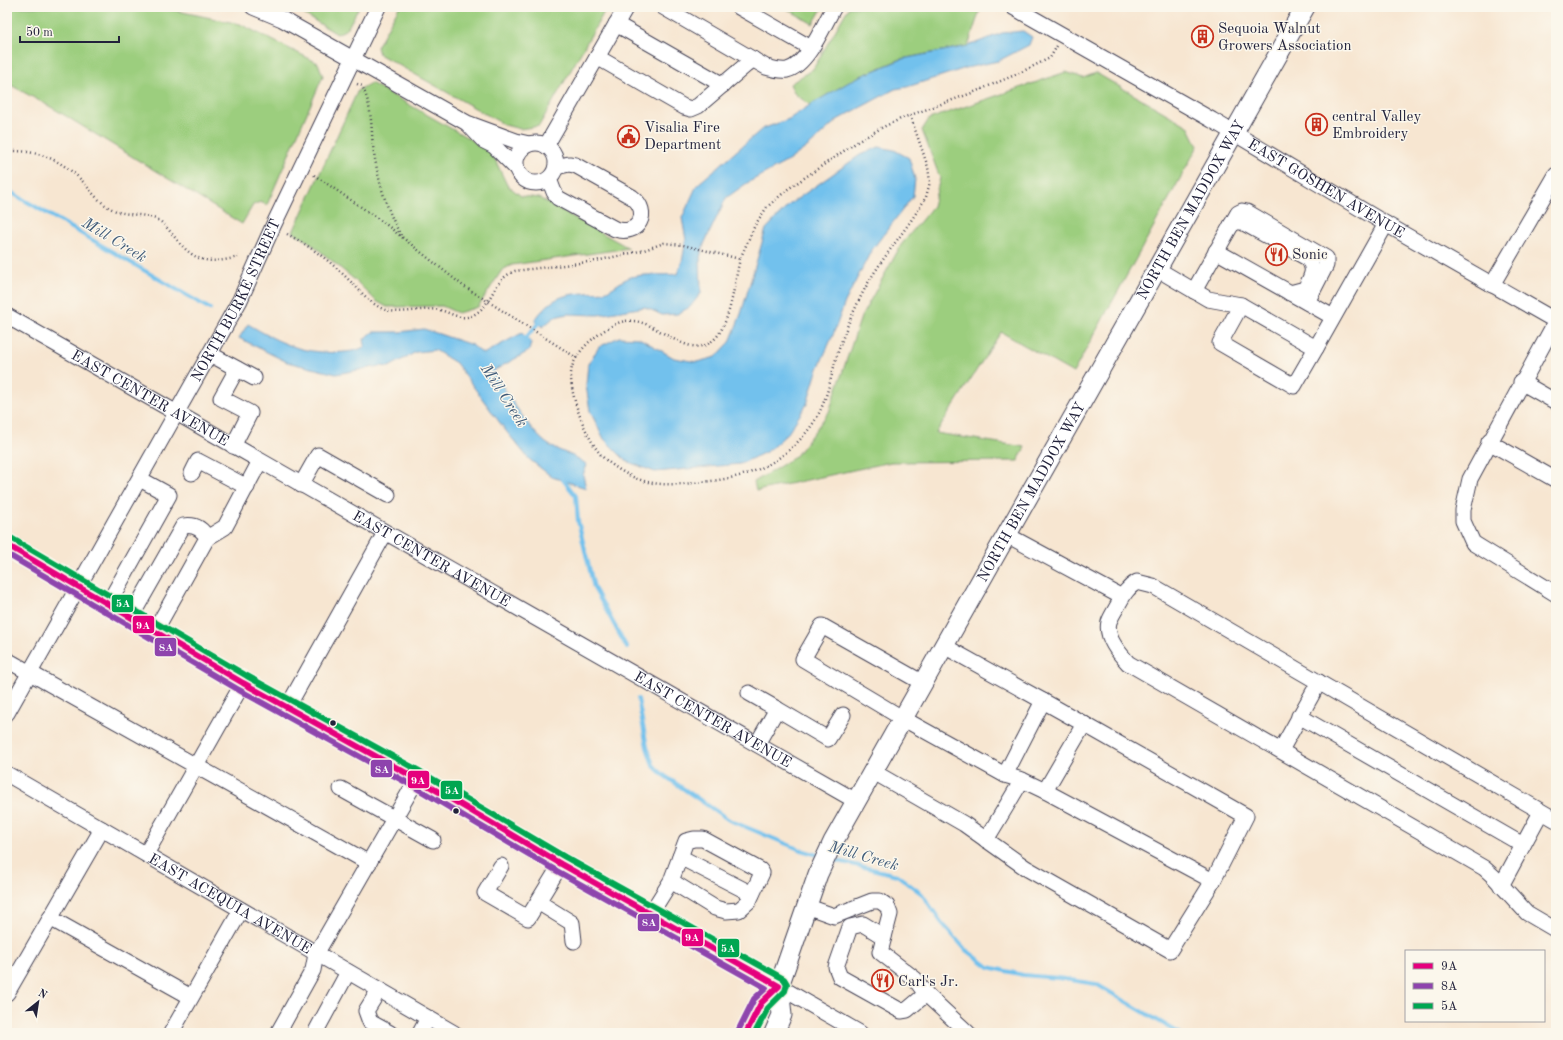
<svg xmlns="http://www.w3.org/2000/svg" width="1563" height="1040" viewBox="0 0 1563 1040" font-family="'Old Standard TT',serif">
	<rect width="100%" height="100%" fill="#fbf7ec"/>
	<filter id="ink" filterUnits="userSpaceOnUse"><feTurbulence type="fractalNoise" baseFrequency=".025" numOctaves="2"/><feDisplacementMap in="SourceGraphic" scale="8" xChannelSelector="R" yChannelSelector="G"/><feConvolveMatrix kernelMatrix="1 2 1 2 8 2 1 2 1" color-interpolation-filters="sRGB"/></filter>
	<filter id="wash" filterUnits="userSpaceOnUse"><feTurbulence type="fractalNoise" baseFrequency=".012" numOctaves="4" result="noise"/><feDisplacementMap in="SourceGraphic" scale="16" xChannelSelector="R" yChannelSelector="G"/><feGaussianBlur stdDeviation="0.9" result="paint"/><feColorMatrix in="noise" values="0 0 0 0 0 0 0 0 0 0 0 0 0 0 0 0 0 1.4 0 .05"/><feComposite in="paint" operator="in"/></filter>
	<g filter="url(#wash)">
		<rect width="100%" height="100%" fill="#f7e6d1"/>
		<g fill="#9cce7e" stroke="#5f785c">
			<polygon points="7,7 158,7 240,24 318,63 323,76 267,205 260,202 253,205 242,224 56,110 7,83"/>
			<polygon points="292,7 359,7 347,29 337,34"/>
			<polygon points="399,7 607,7 539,126 520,129 505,125 379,54 377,47"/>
			<polygon points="784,7 823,7 813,24"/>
			<polygon points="849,7 981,7 968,46 901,59 856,78 810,105 795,94 790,84 813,69"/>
			<polygon points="1066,72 1083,78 1096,73 1188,126 1198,146 1073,373 1001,332 936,433 1025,447 1018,461 891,462 756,491 754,482 795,457 829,412 861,317 901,245 933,206 940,178 922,130 929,119"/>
			<polygon points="371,83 491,151 507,185 521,196 539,198 629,248 512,265 502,270 478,307 458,313 442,306 387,307 376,301 356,281 308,241 293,232 358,90"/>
		</g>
		<g fill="#72c1ed" stroke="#4a7294">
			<path d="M1023,31L1032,37L1029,45L998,61L966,68L907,87L895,89L837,120L811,144L788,161L747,183L726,198L704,244L700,257L701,293L690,307L677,314L662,315L645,307L598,315L567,314L555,317L542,327L535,320C549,300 561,294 586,293C592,292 599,293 604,292C612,290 621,280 631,277C648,273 661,276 677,274L682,262L686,240L682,218L697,185L762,129L789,119L810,105L856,78L902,59L968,46L1002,33Z"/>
			<polygon points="879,147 894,150 909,158 915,179 913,196 871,251 845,302 833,335 817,371 807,404 788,433 768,451 740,464 655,472 626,461 604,439 590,411 586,385 588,364 599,347 619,337 639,338 674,358 697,362 716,357 730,342 741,314 766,229 790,204 860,155"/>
			<path d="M248,324C263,333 279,342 295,347C310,353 353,356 365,346L364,339L373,332H400L424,329L472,345L483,354L522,333L531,342L529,351L493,371C505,390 531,434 549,445C562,453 576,455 587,465L583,475L586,488L552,477L529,459L506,431L456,363L435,350L416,352L389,367L381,366L336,374L287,362L239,338Z"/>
		</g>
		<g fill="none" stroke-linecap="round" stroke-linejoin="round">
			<g stroke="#72c1ed" stroke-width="4">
				<polyline points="7,190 210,309"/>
				<polyline points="524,340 541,320"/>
				<polyline points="560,476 576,496 578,521 594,588 627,648"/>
				<polyline points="638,699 647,747 653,765 662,774 729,820 801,850 821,856"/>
				<polyline points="830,859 897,875 922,894 941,922 965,949 989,967 1023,975 1058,978 1096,984 1179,1033"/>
			</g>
		</g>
	</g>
	<g filter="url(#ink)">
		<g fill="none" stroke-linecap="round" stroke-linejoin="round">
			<defs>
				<g id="minor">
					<polyline points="253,7 282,19 467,123 516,141 529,144"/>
					<path d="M663,7L766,67C773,69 780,71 787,70C808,65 824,24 834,7"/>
					<polyline points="739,7 811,48"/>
					<path id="s1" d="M1013,7L1212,120L1386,224L1556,321"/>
					<polyline points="616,24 723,85"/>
					<polyline points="597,57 684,107 691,109 698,106 753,59"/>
					<polyline points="468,124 484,141 494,146 515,167"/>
					<circle cx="536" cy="163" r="20"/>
					<polyline points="546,146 626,7"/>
					<path d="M549,179L554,192L558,198L615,229C638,237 652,212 632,197L575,165L569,164L556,167"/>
					<path d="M1231,225L1236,222H1242L1307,258C1317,269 1311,277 1305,289L1290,293"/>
					<polyline points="1216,251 1333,317"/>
					<polyline points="1157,269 1208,299 1241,305 1316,348 1386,224"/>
					<polyline points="1492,285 1556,175"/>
					<polyline points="1194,291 1238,213 1242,211 1247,212 1326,258 1326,265 1307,302"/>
					<polyline points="1241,305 1220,343 1294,386 1316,348"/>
					<path id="s2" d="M7,316L856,801"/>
					<polyline points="1556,321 1470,479 1463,510 1463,521 1473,543 1556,594"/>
					<polyline points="210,354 254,378"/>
					<polyline points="1521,382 1556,402"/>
					<polyline points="1489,442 1556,480"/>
					<polyline points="233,446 250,413 221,398 237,369"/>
					<polyline points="192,473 198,461 247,487"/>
					<polyline points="301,485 318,455 388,495"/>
					<polyline points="1007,535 1122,597"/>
					<polyline points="207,538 225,527 260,461"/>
					<polyline points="7,545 243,683 417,779 561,864 651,913 860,1033"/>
					<polyline points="108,604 169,495 140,479"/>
					<path d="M131,617L183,526C194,524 202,528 207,538L155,631"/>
					<polyline points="944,646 1043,701 1005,775"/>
					<polyline points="7,660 369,863"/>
					<polyline points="749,693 777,709"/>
					<polyline points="1043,701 1084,724 1045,791"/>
					<polyline points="287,708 385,533"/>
					<path id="s3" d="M7,713L240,300L274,224L378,7"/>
					<polyline points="1299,716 1523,845"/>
					<polyline points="1084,724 1246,816 1213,881"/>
					<polyline points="757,744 777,709 828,739 843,715"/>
					<polyline points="1281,750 1319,682"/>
					<polyline points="872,771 964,824 1026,868 1170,950 1213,881 1045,791 1022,780 1005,775 902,718 803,659 822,626 923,683"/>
					<path id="s4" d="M7,774L454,1033"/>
					<polyline points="341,789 433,840"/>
					<path d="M1556,820L1153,586L1137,582C1128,587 1124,594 1119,603C1116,609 1111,616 1109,622C1105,637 1119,653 1128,663L1484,868L1493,876L1527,913L1556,930"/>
					<polyline points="986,840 1022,780"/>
					<polyline points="146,854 243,683"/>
					<polyline points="680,857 752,894"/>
					<polyline points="501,866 485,893 528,918 561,864"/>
					<polyline points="1501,886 1541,812"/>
					<polyline points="538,902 572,923 574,941"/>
					<polyline points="806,906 834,916 872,901 880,901 887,906 890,914 880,952 915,979 926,994 968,1033"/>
					<polyline points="651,913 671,881 715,908 726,911 739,910 749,901 762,873 760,870 703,839 694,839 686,841 671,881"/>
					<polyline points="50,918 191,997"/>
					<polyline points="884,937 863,924 850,927 836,967 840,977 901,1011 907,1010 926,994"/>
					<polyline points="379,990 366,1011 370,1022 390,1033"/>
					<polyline points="7,993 102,829"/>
					<polyline points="171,1033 241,910"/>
					<polyline points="278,1033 313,970 316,954 417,779"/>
					<polyline points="315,1033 348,972"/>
					<polyline points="420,1033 428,1018"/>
				</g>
				<g id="major">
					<polyline points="746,1033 761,1003 779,986"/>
					<path id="s5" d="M774,1033L782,1015L779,986L818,874L833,842L1305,7"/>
				</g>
			</defs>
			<use href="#minor" stroke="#423f52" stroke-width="17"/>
			<use href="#major" stroke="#423f52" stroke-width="21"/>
			<g stroke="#423f52" stroke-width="2.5" stroke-dasharray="1 3" stroke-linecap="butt">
				<path d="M357,84L362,86C372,106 371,125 373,146C377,176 386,211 402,237"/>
				<path d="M7,151C39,150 63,160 85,184C93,194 102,205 114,210C128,217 147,212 161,222C167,227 172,234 177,240C196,263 210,264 238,257"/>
				<polyline points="314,175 383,222 462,285 577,358"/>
				<path d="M287,234C310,246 330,261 348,279C359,289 369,303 383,309C400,316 422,307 440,310C452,313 462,322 475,314C493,304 492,280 515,271L596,261L644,250L664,243L683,245L740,259L755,225L767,207L788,189L857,142L883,127L905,117L972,93L1015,75L1050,58L1057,46"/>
				<path d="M740,259C734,282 731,328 711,342C687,359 658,322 633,321C619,319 606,329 595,337C586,344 576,355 572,367C566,390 588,445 606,460C638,486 662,487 702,482C721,480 742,477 759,469C783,459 809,435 820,411C830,390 833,365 841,343C847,325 855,309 863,292C881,258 907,230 926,197L930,182L928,167L910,115"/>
			</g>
			<use href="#minor" stroke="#fff" stroke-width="15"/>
			<use href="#major" stroke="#fff" stroke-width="19"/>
			<defs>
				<polyline id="bus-1" points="7,545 243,683 417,779 561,864 779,986 761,1003 746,1033"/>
				<polyline id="bus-2" points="7,554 239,690 413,786 557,871 766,988 754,999 739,1029"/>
				<polyline id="bus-3" points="11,538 247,676 421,772 565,857 784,979 787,984 785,991 768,1008 755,1033"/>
			</defs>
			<use href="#bus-1" stroke="#fbf7ec" stroke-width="9"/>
			<use href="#bus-2" stroke="#fbf7ec" stroke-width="9"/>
			<use href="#bus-3" stroke="#fbf7ec" stroke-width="9"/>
			<use href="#bus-1" stroke="#e5007d" stroke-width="6"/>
			<use href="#bus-2" stroke="#8e44ad" stroke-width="6"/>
			<use href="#bus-3" stroke="#00a651" stroke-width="6"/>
		</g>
	</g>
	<defs>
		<symbol id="building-ring" viewBox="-11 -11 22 22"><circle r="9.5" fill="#fbf7ec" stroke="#c8321e" stroke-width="1.5"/><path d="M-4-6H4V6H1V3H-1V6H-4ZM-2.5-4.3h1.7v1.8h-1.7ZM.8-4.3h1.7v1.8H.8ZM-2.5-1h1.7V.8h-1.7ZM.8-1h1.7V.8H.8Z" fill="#c8321e"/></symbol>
		<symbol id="civic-ring" viewBox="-11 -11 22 22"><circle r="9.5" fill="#fbf7ec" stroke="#c8321e" stroke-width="1.5"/><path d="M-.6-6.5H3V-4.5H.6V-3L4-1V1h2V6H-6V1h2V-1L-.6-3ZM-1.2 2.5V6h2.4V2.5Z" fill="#c8321e"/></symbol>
		<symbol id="restaurant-ring" viewBox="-11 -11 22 22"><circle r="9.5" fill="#fbf7ec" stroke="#c8321e" stroke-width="1.5"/><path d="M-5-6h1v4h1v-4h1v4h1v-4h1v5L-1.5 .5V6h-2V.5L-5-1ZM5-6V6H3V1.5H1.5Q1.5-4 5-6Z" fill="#c8321e"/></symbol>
	</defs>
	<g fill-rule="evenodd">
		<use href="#building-ring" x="1190" y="24" width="25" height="25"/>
		<use href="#building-ring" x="1304" y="112" width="25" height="25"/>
		<use href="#civic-ring" x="616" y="124" width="25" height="25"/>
		<use href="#restaurant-ring" x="1264" y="242" width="25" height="25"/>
		<use href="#restaurant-ring" x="870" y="968" width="25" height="25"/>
	</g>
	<g fill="#22223b" stroke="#fbf7ec" stroke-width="1.5">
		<circle cx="333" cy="723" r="3.5"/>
		<circle cx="456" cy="811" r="3.5"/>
	</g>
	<g text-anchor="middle" stroke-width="3" stroke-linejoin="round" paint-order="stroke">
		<g font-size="15" fill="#22223b" stroke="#fbf7ec" text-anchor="start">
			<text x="1218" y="33">Sequoia Walnut<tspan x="1218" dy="17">Growers Association</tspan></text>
			<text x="1332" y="121">central Valley<tspan x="1332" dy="17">Embroidery</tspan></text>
			<text x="644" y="132">Visalia Fire<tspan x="644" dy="17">Department</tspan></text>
			<text x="1292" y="259">Sonic</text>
			<text x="898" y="986">Carl's Jr.</text>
		</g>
		<g font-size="15" fill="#22223b" stroke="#fbf7ec">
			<text dy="5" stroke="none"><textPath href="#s1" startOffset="362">EAST GOSHEN AVENUE</textPath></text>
			<text dy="5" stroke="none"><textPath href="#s5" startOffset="929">NORTH BEN MADDOX WAY</textPath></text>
			<text dy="5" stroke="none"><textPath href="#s3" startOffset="472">NORTH BURKE STREET</textPath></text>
			<text dy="5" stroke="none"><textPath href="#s2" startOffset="165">EAST CENTER AVENUE</textPath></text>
			<text dy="5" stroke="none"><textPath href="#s5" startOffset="605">NORTH BEN MADDOX WAY</textPath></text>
			<text dy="5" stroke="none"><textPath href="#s2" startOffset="489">EAST CENTER AVENUE</textPath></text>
			<text dy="5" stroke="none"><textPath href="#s2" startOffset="813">EAST CENTER AVENUE</textPath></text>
			<text dy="5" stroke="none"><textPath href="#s4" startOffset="258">EAST ACEQUIA AVENUE</textPath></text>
		</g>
		<g font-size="16" font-style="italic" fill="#3e5a79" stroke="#fbf7ec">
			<text transform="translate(115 239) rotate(31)" y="6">Mill Creek</text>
			<text transform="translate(505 395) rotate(57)" y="6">Mill Creek</text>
			<text transform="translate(864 855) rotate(16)" y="6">Mill Creek</text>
		</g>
	</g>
	<g stroke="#fbf7ec" stroke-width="1.5">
		<rect x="111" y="594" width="23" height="19" rx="4" fill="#00a651"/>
		<rect x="132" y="615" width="23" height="19" rx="4" fill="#e5007d"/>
		<rect x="154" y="637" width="23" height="20" rx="4" fill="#8e44ad"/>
		<rect x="370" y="759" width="23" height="19" rx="4" fill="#8e44ad"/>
		<rect x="407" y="770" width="23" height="19" rx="4" fill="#e5007d"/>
		<rect x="440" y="780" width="23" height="20" rx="4" fill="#00a651"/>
		<rect x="637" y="913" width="23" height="19" rx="4" fill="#8e44ad"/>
		<rect x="681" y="928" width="23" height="19" rx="4" fill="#e5007d"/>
		<rect x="717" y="938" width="23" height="20" rx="4" fill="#00a651"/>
	</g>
	<g font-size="11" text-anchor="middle" font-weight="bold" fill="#fff">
		<text x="123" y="607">5A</text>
		<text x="143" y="629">9A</text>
		<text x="166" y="651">8A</text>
		<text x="382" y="773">8A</text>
		<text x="418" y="784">9A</text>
		<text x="452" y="794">5A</text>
		<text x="649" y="926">8A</text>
		<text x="692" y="941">9A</text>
		<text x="728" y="952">5A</text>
	</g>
	<rect width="1563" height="1040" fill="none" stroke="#fbf7ec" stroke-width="24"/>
	<rect x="1405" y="950" width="140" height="72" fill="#fbf7ec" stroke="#a4a2a5"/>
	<rect x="1413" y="963" width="20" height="6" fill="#e5007d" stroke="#a4a2a5"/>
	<text x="1441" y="970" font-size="12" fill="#22223b">9A</text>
	<rect x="1413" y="983" width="20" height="6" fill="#8e44ad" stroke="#a4a2a5"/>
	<text x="1441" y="990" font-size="12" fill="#22223b">8A</text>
	<rect x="1413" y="1003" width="20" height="6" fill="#00a651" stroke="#a4a2a5"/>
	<text x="1441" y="1010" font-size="12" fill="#22223b">5A</text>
	<g transform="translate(38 1002) rotate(30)" stroke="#fbf7ec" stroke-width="3" paint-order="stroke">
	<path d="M0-3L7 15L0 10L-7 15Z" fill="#22223b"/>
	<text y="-6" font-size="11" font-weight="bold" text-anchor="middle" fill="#22223b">N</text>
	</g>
	<path d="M20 36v6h99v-6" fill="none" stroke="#22223b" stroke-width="2"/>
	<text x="26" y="36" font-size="12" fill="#22223b" stroke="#fbf7ec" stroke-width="3" paint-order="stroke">50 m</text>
</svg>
